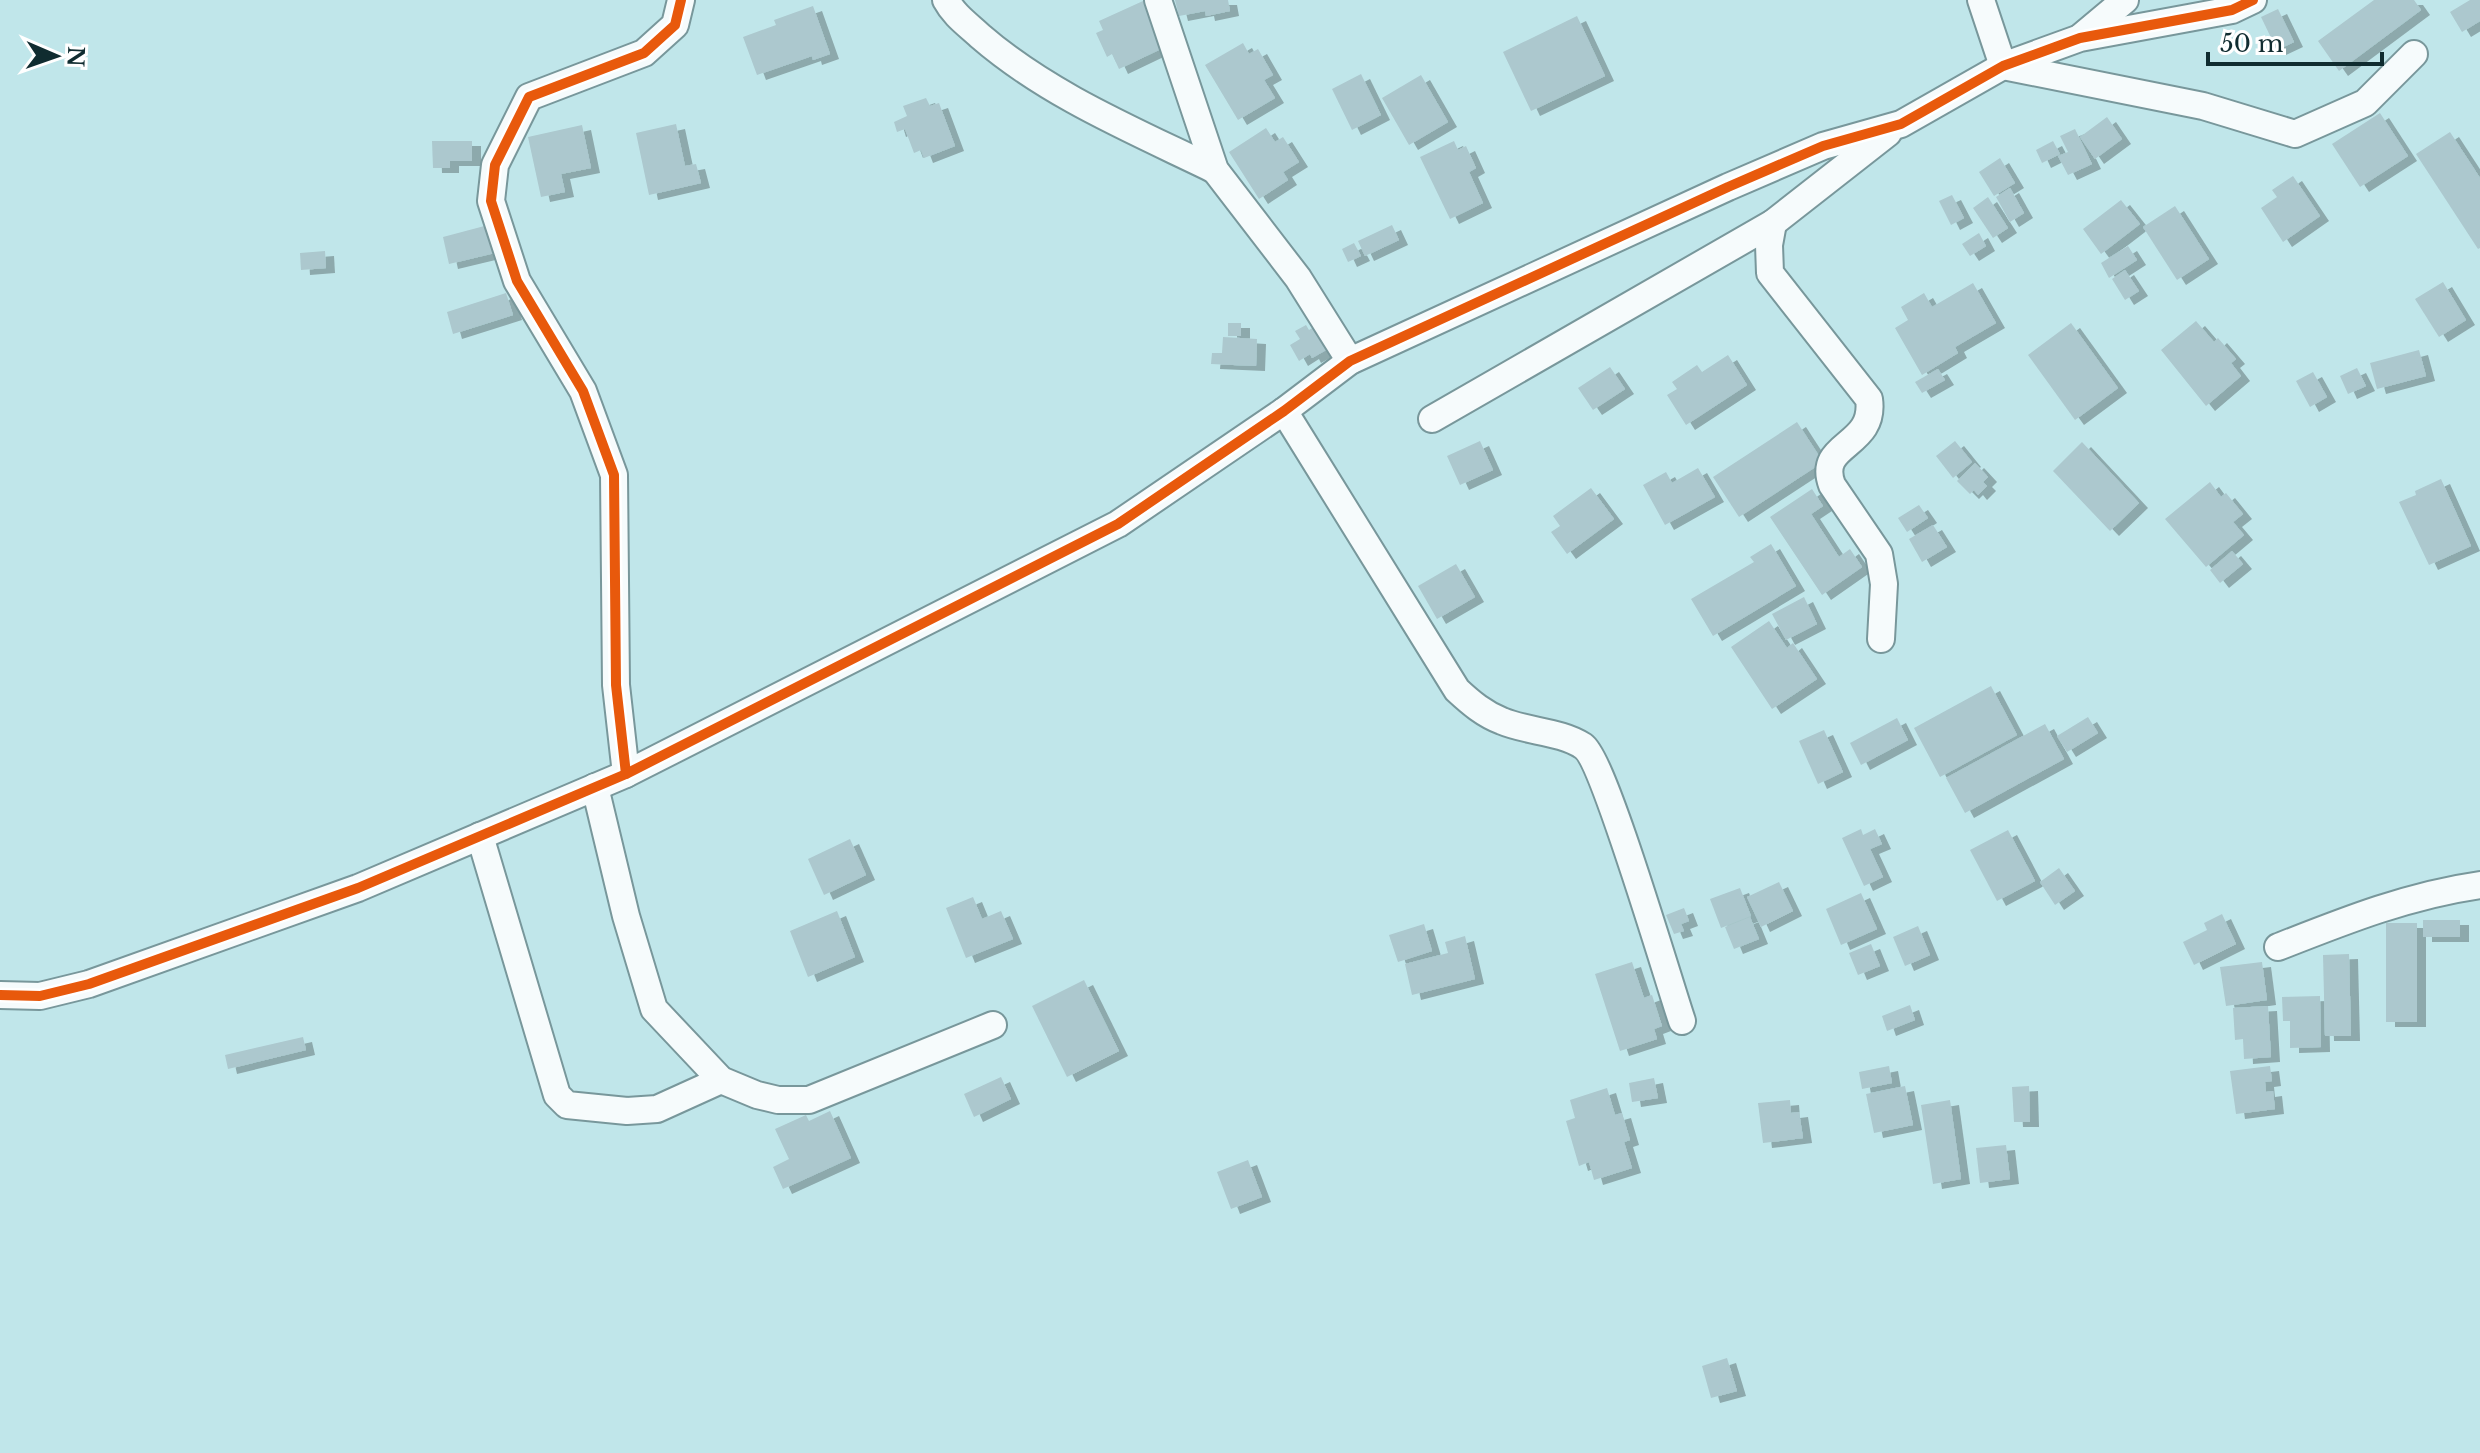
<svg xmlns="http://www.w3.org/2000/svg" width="2480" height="1453" viewBox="0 0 2480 1453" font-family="'Libre Baskerville',serif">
	<defs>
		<filter id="shadow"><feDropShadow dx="9" dy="5" stdDeviation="0" flood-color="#0004"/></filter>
	</defs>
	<rect width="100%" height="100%" fill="#c0e6ea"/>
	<g fill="#acc8ce" filter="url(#shadow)">
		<polygon points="1175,0 1228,0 1230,11 1206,16 1205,11 1179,16"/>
		<polygon points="2374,0 2414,0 2421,10 2339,71 2318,41"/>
		<polygon points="2470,0 2480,0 2480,21 2462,32 2450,12"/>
		<polygon points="1143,1 1165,47 1119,69 1112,54 1107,57 1096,33 1103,30 1099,21"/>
		<polygon points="813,6 830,54 813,60 812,56 757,75 743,37 776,25 774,20"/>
		<polygon points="2278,9 2294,42 2277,50 2261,17"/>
		<polygon points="1577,16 1605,76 1531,111 1503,52"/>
		<polygon points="1243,43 1249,54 1258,49 1273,75 1264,80 1275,98 1238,120 1205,65"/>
		<polygon points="1361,74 1381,115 1352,130 1332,89"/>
		<polygon points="1421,75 1448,122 1409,145 1382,98"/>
		<polygon points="926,98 930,106 939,103 955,146 924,158 921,150 914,153 905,129 897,132 894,122 907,116 903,106"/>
		<polygon points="2380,113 2408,156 2360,187 2332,144"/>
		<polygon points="2107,117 2122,139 2095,159 2080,137"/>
		<polygon points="676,124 685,166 696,164 701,183 649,195 636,133"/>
		<polygon points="582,125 591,168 561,174 565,192 541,197 528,137"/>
		<polygon points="1266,128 1275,142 1283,137 1299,162 1283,172 1288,180 1259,199 1229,152"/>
		<polygon points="2075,129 2092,164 2068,175 2058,156 2068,152 2060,136"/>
		<polygon points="2450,132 2480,178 2480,248 2478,249 2416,154"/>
		<polygon points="432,141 472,141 472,161 450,161 450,168 433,168"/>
		<polygon points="1454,141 1458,150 1466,146 1476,168 1469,172 1483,203 1450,219 1420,157"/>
		<polygon points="2053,141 2060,154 2042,163 2036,150"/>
		<polygon points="2000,158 2015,183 1994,196 1979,172"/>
		<polygon points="2293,176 2320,216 2283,242 2261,208 2277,197 2272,190"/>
		<polygon points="2010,188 2024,213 2010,222 1996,197"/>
		<polygon points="1952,195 1964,218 1951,225 1939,201"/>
		<polygon points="1988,197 2008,228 1993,238 1973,208"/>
		<polygon points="2121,200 2140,224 2101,254 2083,229"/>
		<polygon points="2175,206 2209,259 2177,280 2143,227"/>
		<polygon points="492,224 499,252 449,264 443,237"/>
		<polygon points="1392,225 1399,240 1365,256 1358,241"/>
		<polygon points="1979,233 1986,246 1970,256 1962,244"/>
		<polygon points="1354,243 1361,256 1348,262 1342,249"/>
		<polygon points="2128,246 2137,260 2109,278 2101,263"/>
		<polygon points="325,251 326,268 301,270 300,253"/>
		<polygon points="2125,270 2139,291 2125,300 2112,279"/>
		<polygon points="2443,282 2466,320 2439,337 2415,299"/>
		<polygon points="1973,283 1996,323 1955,347 1958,353 1922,375 1895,328 1908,320 1901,307 1924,293 1932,307"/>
		<polygon points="506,293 513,315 453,334 447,312"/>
		<polygon points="2196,321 2214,342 2218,338 2236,359 2231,363 2241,376 2206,406 2161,350"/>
		<rect x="1228" y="323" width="13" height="13"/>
		<polygon points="1320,323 1333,346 1312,358 1310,354 1299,361 1290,345 1300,339 1295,331 1306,325 1309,330"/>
		<polygon points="2071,323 2118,388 2075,420 2028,355"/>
		<polygon points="1223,337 1257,339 1256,366 1211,364 1212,353 1222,353"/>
		<polygon points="2419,350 2426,376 2377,389 2370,363"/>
		<polygon points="1728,355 1747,385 1686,425 1667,395 1677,389 1672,382 1697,365 1702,372"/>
		<polygon points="1610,367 1625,389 1593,410 1578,388"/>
		<polygon points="2357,368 2366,386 2348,394 2340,376"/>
		<polygon points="1938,369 1945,380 1922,393 1915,382"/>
		<polygon points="2313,372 2327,397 2310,407 2296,381"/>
		<polygon points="1797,422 1823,462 1739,517 1713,477"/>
		<polygon points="1480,441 1493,470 1460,485 1447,456"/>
		<polygon points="1955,441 1972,462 1953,478 1936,456"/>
		<polygon points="2082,442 2139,503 2110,531 2053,471"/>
		<polygon points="1975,463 1988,477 1983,482 1987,486 1978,495 1974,490 1970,494 1957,481"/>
		<polygon points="1698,468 1715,497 1665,525 1643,485 1666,472 1672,483"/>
		<polygon points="2441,479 2471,546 2429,565 2399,502 2416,495 2415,491"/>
		<polygon points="2210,482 2221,497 2226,493 2243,514 2233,522 2244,535 2206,567 2165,519"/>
		<polygon points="1591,488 1614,519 1567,554 1551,532 1560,526 1553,516"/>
		<polygon points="1812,489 1823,506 1811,514 1839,557 1850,549 1862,567 1822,595 1770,517"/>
		<polygon points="1919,505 1928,518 1907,532 1898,518"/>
		<polygon points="1933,525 1947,547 1922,562 1909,539"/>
		<polygon points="1771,544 1796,586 1713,636 1691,599 1754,562 1750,557"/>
		<polygon points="2232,551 2243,564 2220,583 2210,570"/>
		<polygon points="1456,564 1475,597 1437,619 1418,586"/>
		<polygon points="1804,597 1817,624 1786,640 1772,614"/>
		<polygon points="1769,621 1787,648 1793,643 1817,679 1772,709 1731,647"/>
		<polygon points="1991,686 2017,735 1940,777 1914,728"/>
		<polygon points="2088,717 2098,733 2067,752 2057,736"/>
		<polygon points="1897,718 1908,740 1861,765 1850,743"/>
		<polygon points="2045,724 2064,759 1965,813 1946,778"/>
		<polygon points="1824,730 1843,772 1818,784 1799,741"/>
		<polygon points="1861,829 1863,835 1875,829 1882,844 1870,849 1883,877 1864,886 1842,838"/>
		<polygon points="2008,830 2035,881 1997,901 1970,850"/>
		<polygon points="850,839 866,875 824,895 808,859"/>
		<polygon points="2059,868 2075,891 2055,905 2040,882"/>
		<polygon points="1779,882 1793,911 1761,927 1747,897"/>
		<polygon points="1740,888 1751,916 1721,928 1710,899"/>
		<polygon points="1861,893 1877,929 1841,945 1826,909"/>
		<polygon points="973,897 982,919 1001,911 1013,939 966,958 946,908"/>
		<polygon points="1684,908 1689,921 1681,924 1684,931 1674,934 1666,915"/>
		<polygon points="837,911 855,957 808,977 790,931"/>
		<polygon points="2222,914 2236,944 2194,965 2183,942 2207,930 2204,923"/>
		<polygon points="1750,917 1759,939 1734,949 1725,927"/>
		<rect x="2423" y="920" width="37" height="17"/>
		<rect x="2386" y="923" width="31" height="99"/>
		<polygon points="1424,924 1432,951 1398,962 1389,935"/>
		<polygon points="1918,926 1930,955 1905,966 1893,937"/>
		<polygon points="1465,936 1475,979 1412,995 1405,964 1448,953 1445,942"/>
		<polygon points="1871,944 1880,966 1858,975 1849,953"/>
		<polygon points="2349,954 2351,1036 2325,1036 2323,955"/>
		<polygon points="1632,962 1644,998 1652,995 1662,1026 1654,1029 1657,1039 1620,1051 1595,974"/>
		<polygon points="2262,962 2267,1000 2226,1006 2220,967"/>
		<polygon points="1084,980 1119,1051 1067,1077 1032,1006"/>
		<polygon points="2320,996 2321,1047 2290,1048 2290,1021 2283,1021 2282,997"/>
		<polygon points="1910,1005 1915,1020 1887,1031 1882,1016"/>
		<polygon points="2268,1006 2271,1057 2244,1059 2243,1039 2235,1040 2233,1008"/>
		<polygon points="303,1037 306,1050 228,1069 225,1055"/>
		<polygon points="1889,1066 1892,1083 1862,1089 1859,1072"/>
		<polygon points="2270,1066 2272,1081 2265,1082 2266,1092 2273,1091 2275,1109 2236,1114 2230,1071"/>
		<polygon points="1001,1077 1011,1099 974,1117 964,1094"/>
		<polygon points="1654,1078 1658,1098 1632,1102 1629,1083"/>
		<polygon points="1905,1086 1913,1125 1874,1133 1866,1094"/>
		<polygon points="2029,1086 2030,1122 2014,1122 2012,1087"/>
		<polygon points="1607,1088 1615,1115 1622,1113 1630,1140 1624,1142 1632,1168 1594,1180 1589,1162 1579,1166 1566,1121 1575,1118 1570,1100"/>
		<polygon points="1790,1100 1791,1113 1799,1112 1803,1138 1763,1143 1758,1103"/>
		<polygon points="1950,1100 1961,1179 1933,1184 1921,1105"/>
		<polygon points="830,1111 851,1158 783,1189 773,1167 789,1159 775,1129 806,1115 809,1121"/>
		<polygon points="2006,1145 2010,1179 1980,1183 1976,1148"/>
		<polygon points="1248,1160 1262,1197 1231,1209 1217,1172"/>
		<polygon points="1727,1358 1737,1391 1711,1398 1702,1366"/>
	</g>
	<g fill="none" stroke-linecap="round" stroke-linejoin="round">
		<defs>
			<g id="minor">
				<path d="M946,0C954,15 967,24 980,36C1048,95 1135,131 1215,170"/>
				<polyline points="1158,0 1215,170 1298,278 1350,361"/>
				<polyline points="1981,0 2003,66"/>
				<polyline points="2082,36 2125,0"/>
				<polyline points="2003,66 2203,106 2295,134 2365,103 2414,54"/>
				<path d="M1773,223L1769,245L1770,273L1869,399C1876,448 1816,442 1832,485L1879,554L1884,584L1881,639"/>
				<path d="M1284,411L1457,690C1471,703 1484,714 1502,721C1528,732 1560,731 1583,746C1604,760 1669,983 1682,1021"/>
				<polyline points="1432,419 1773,223 1888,133"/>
				<polyline points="626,774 616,685 614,475 583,391 517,281 491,201 495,165 529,97 644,53 675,25 681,0"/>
				<polyline points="595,787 626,916 654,1009 721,1080 757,1095 778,1100 809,1100 993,1025"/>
				<polyline points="480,836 557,1095 567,1105 627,1111 657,1109 721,1080"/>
				<path d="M2278,947C2344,921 2409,895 2480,885"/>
				<polyline points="0,995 40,996 89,984 358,888 626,774 1118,524 1284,411 1350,361 1728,187 1823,146 1901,124 2003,66 2080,38 2232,10 2253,0"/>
			</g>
		</defs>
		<use href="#minor" stroke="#78979b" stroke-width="30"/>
		<use href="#minor" stroke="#f6fbfc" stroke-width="26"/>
		<defs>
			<g id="cycleway">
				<polyline points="626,774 616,685 614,475 583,391 517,281 491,201 495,165 529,97 644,53 675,25 681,0"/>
				<polyline points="0,995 40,996 89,984 358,888 626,774 1118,524 1284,411 1350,361 1728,187 1823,146 1901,124 2003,66 2080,38 2232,10 2253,0"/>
			</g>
		</defs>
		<use href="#cycleway" stroke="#fff" stroke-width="15"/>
		<use href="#cycleway" stroke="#e8590c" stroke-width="10"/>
	</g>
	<g transform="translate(56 56) rotate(92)" stroke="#ffffff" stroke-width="6" paint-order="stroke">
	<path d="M0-6L14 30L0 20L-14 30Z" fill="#102c30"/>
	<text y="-12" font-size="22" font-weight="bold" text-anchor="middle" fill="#102c30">N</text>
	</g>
	<path d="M2208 52v12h174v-12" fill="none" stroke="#102c30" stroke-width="4"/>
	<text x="2220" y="52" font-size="24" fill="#102c30" stroke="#ffffff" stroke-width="6" paint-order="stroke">50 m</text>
</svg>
